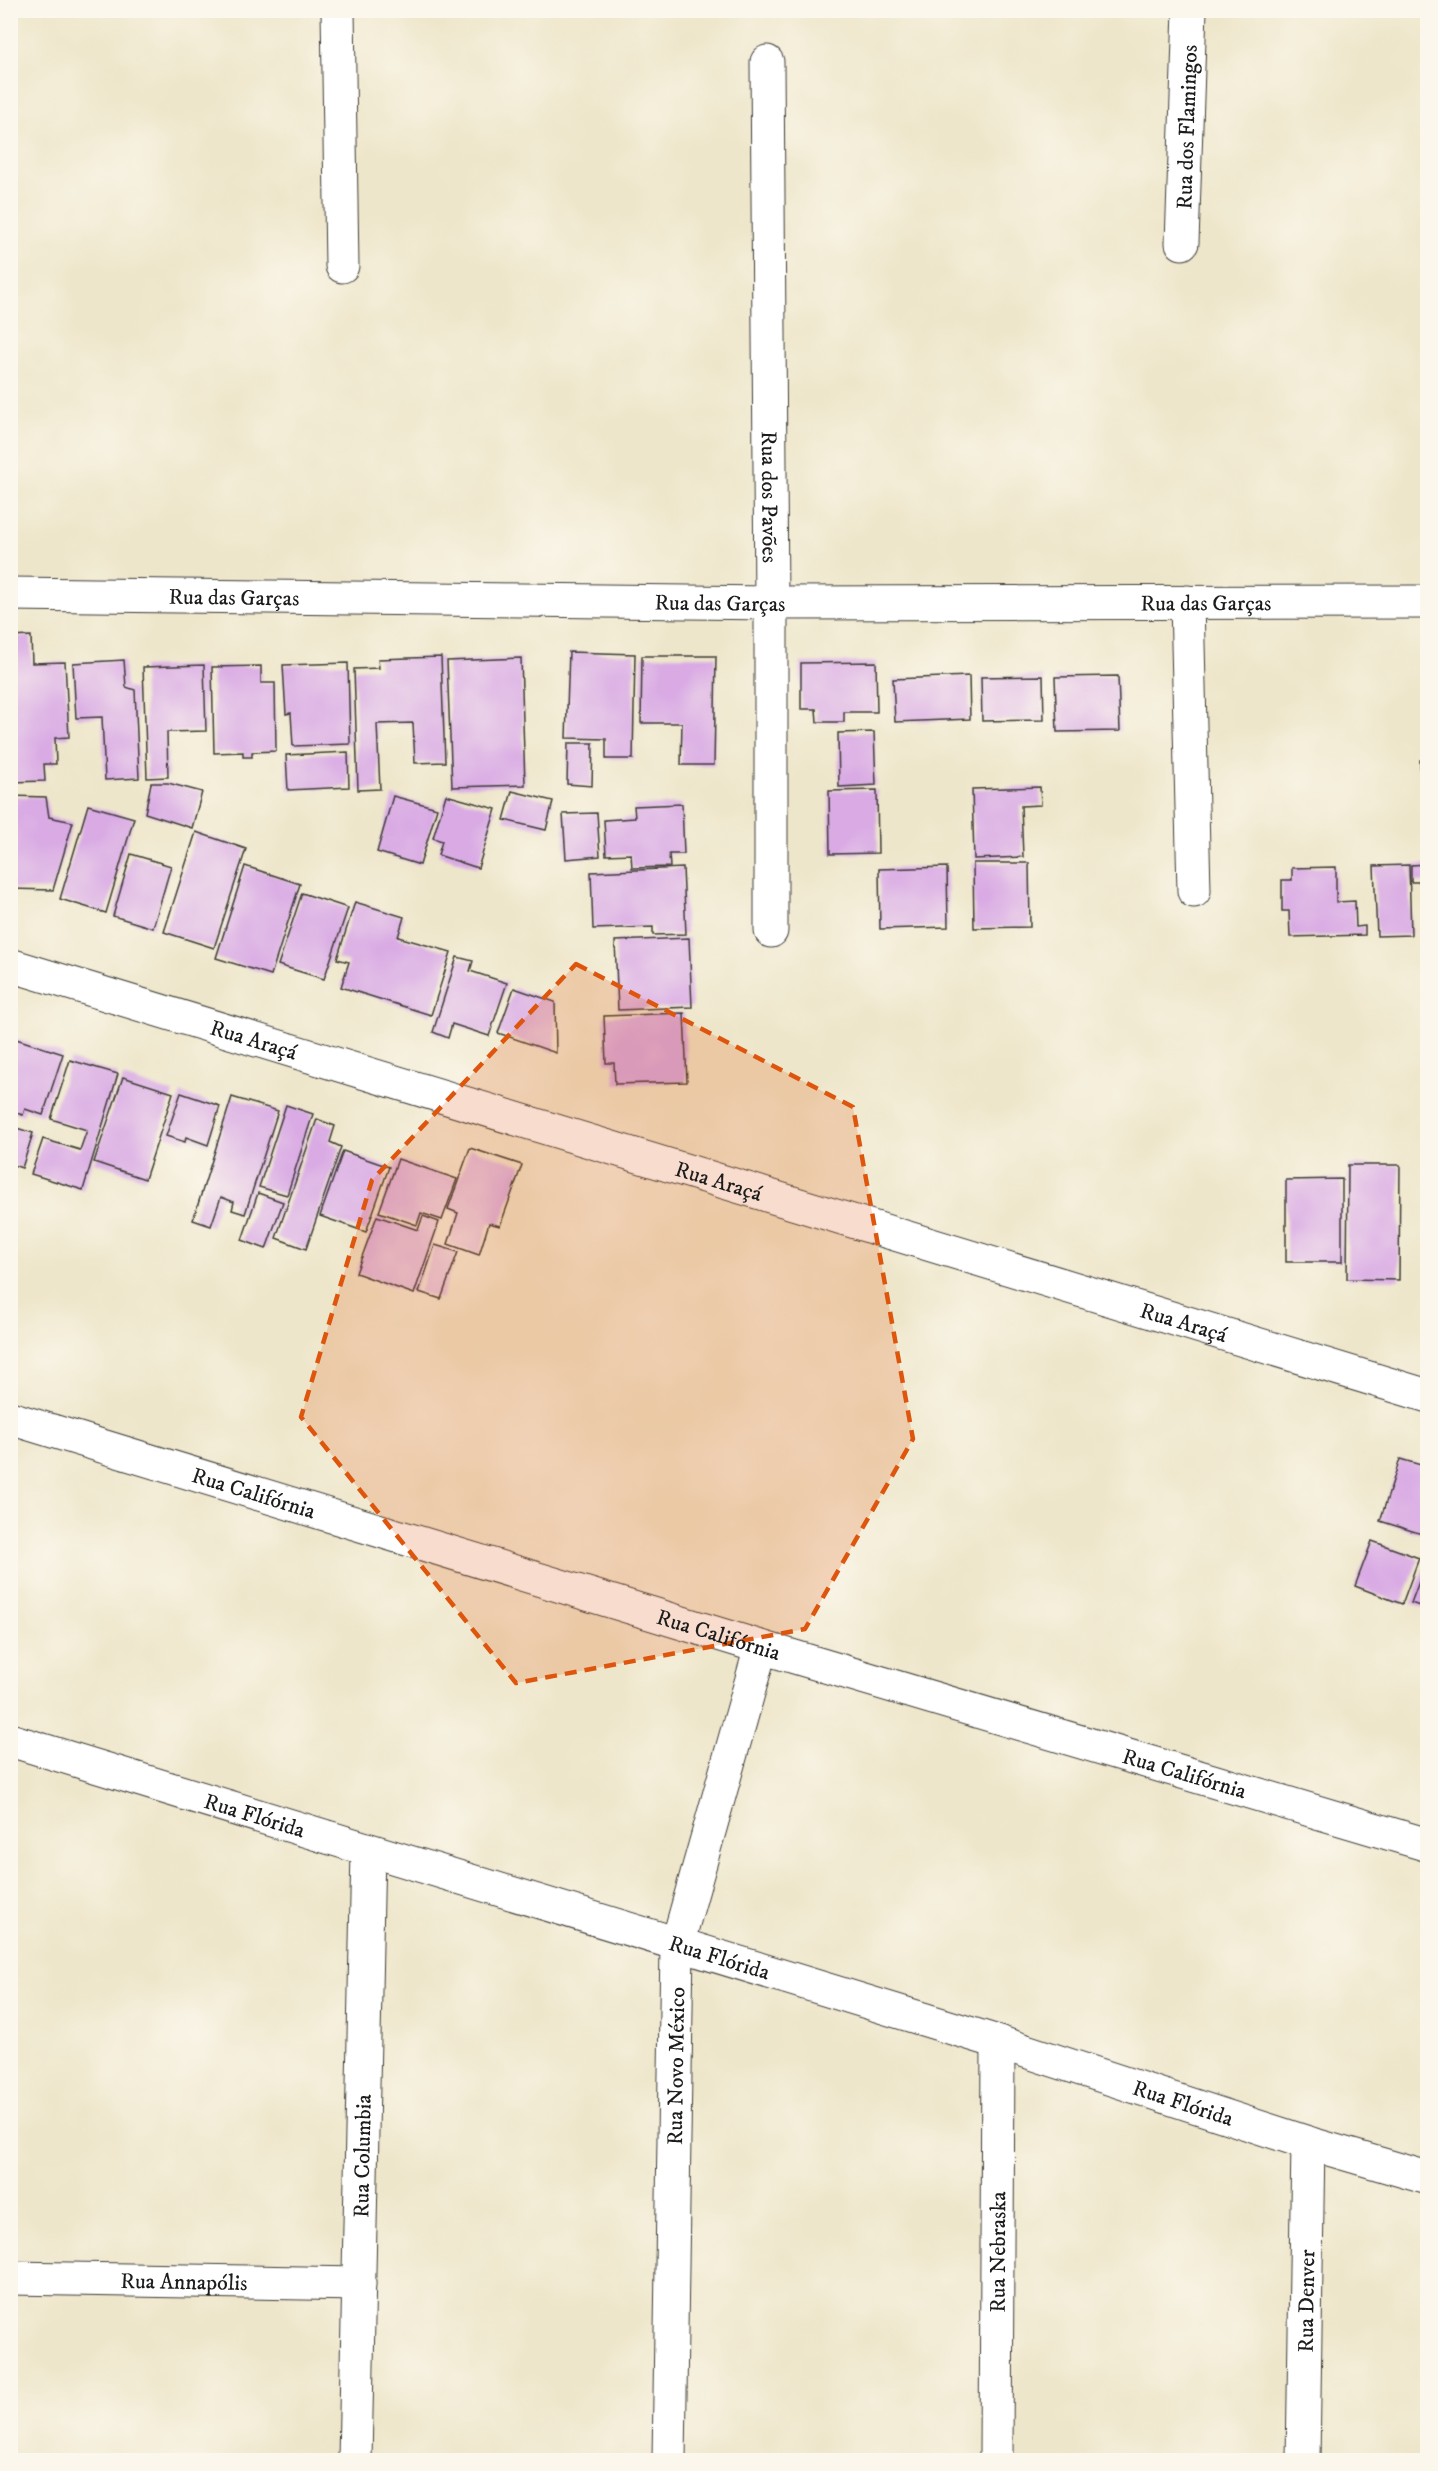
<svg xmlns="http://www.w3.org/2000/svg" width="1438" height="2471" viewBox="0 0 1438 2471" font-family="'IM FELL DW Pica',serif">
	<rect width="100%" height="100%" fill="#fbf7ec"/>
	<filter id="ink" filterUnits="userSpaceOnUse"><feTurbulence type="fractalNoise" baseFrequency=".0167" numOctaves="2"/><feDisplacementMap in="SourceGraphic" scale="12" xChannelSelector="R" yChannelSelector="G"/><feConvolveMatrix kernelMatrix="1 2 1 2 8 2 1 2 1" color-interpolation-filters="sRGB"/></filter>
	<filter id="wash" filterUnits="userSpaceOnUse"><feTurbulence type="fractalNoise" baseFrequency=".008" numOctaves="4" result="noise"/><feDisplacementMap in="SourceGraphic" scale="24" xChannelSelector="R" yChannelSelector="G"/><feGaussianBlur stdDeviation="1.35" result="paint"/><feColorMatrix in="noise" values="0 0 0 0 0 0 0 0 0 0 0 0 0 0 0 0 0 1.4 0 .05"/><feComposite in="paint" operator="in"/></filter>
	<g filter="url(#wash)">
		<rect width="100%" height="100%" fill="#eee6ca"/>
		<g id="blocks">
			<g fill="#d9aae4">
				<polygon points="31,636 32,663 65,662 69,737 55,738 56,764 44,764 45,781 10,782 10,637"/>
				<polygon points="569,652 635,654 633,759 606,759 606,739 566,738"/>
				<polygon points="642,656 716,656 714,765 681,765 682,723 641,723"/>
				<polygon points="441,657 445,762 415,763 413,723 377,724 380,789 358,790 354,669 379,668 378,659"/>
				<polygon points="521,658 525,785 452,787 447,661"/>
				<polygon points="124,660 126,687 135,690 139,778 105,780 102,717 76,718 73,663"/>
				<polygon points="876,662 877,712 844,712 844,722 817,722 816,709 801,709 801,663"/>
				<polygon points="348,663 350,744 293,746 291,713 286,714 283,665"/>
				<polygon points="204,665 206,731 167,732 168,777 147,778 143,667"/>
				<polygon points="261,666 261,683 275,683 276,751 252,752 252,757 243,757 243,752 214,753 212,667"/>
				<polygon points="969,676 970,719 895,722 893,679"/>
				<polygon points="1043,676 1044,720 982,721 981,677"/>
				<polygon points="1118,676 1120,731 1057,732 1055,677"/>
				<polygon points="874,732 876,785 839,787 838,733"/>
				<polygon points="568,743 593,743 592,786 567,784"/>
				<polygon points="348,752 349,787 288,790 286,755"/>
				<polygon points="1420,760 1428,760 1428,792 1421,793"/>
				<polygon points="151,783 168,783 202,792 192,828 145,813"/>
				<polygon points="1040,787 1041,805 1021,806 1023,857 974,859 972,789"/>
				<polygon points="877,790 878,853 830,854 829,791"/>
				<polygon points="512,791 553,801 546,830 504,820"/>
				<polygon points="446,795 496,809 478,868 438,855 442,841 433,838"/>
				<polygon points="10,796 46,797 49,817 73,822 53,890 10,889"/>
				<polygon points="393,796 437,808 420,865 377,852"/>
				<polygon points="682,804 684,854 669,854 670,867 632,868 631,854 606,855 604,820 635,818 634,806"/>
				<polygon points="88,805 134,818 106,913 60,899"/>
				<polygon points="597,813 600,856 566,859 563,814"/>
				<polygon points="196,832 246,849 214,948 164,932"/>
				<polygon points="131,854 171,866 153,928 113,916"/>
				<polygon points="973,863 1029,863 1030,927 974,928"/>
				<polygon points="1428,864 1428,882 1411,882 1411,865"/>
				<polygon points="1409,865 1411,935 1377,936 1374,866"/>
				<polygon points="245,866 300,884 271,975 216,958"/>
				<polygon points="947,867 948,927 880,929 879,869"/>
				<polygon points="1336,867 1336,902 1355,901 1356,927 1365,926 1365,935 1290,937 1289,911 1282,911 1282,880 1292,880 1292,868"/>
				<polygon points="683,868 686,934 653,935 653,927 593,929 591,872"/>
				<polygon points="302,893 348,908 324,979 278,965"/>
				<polygon points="355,902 404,917 398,937 451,952 431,1015 341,987 349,962 337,959"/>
				<polygon points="689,938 692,1007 618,1010 615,941"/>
				<polygon points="457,957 473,961 470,971 507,983 489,1036 452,1024 448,1038 433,1032"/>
				<polygon points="514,988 555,1002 556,1053 498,1033"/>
				<polygon points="684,1013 687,1082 615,1084 614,1063 606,1063 604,1016"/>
				<polygon points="10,1037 63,1054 43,1115 25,1109 23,1115 10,1111"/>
				<polygon points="70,1060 118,1074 83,1190 31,1174 43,1139 80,1150 87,1130 51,1119"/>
				<polygon points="123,1077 173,1093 145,1179 94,1162"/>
				<polygon points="181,1093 220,1106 208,1145 186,1137 185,1142 166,1136"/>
				<polygon points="232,1097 278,1111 245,1214 232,1210 234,1202 221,1197 211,1226 193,1220"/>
				<polygon points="286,1105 313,1114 287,1195 259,1187"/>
				<polygon points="317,1119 335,1126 330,1142 341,1147 306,1249 276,1238"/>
				<polygon points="10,1126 33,1133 22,1168 10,1164"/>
				<polygon points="470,1148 522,1165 500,1226 489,1223 479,1255 448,1244 458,1213 448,1209"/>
				<polygon points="343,1151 389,1167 366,1232 320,1216"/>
				<polygon points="398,1159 457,1179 442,1220 421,1213 417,1225 379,1212"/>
				<polygon points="1348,1165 1400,1165 1399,1280 1347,1279"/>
				<polygon points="1342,1179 1342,1262 1286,1262 1286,1180"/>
				<polygon points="258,1193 283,1202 266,1249 242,1240"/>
				<polygon points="377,1216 418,1230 423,1216 439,1222 414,1294 356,1273"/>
				<polygon points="435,1245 458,1252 441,1299 419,1292"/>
				<polygon points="1400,1459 1428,1467 1428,1516 1422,1534 1380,1521"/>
				<polygon points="1372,1541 1419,1558 1402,1604 1355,1586"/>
				<polygon points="1424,1568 1428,1570 1428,1609 1411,1603"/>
			</g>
		</g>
	</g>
	<g filter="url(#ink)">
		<use href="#blocks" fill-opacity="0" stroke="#3c3a36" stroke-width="1.5"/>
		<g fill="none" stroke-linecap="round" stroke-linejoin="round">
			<defs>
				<g id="minor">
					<polyline points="338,10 342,266"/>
					<path id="s1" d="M767,62L771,603V931"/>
					<path id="s2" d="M1182,243L1190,10"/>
					<path id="s3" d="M10,594L771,603L1428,602"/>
					<polyline points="1187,602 1194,891"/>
					<path id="s4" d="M10,965L1428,1396"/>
					<path id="s5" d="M10,1418L761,1647L1428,1845"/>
					<path id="s6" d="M10,1740L998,2042L1308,2143L1428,2178"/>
					<path id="s7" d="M10,2278L359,2284"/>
					<path id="s8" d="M355,2460L368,1850"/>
					<path id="s9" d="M669,2460L677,1945L761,1647"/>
					<path id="s10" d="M996,2460L998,2042"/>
					<path id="s11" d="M1303,2460L1308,2143"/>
				</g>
			</defs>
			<use href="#minor" stroke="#3c3a36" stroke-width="35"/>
			<use href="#minor" stroke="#fff" stroke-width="33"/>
		</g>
	</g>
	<path fill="#de560d" fill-opacity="0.2" stroke="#de560d" stroke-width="4.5" stroke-dasharray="12 8" stroke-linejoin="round" d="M576,964L853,1107L913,1439L805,1629L516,1683L301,1417L372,1180Z"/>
	<g text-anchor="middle" stroke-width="6" stroke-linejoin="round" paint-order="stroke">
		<g font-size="22" fill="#1c1c1c" stroke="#fbf7ec">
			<text dy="8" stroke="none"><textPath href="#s2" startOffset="116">Rua dos Flamingos</textPath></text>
			<text dy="8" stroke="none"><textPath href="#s1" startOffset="435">Rua dos Pavões</textPath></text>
			<text dy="8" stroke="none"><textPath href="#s3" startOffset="224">Rua das Garças</textPath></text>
			<text dy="8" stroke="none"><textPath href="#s3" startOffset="710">Rua das Garças</textPath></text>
			<text dy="8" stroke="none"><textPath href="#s3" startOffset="1196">Rua das Garças</textPath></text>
			<text dy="8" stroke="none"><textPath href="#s4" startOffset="255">Rua Araçá</textPath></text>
			<text dy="8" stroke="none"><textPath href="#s4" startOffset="741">Rua Araçá</textPath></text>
			<text dy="8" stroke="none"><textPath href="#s4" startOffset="1227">Rua Araçá</textPath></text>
			<text dy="8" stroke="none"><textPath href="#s5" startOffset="255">Rua Califórnia</textPath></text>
			<text dy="8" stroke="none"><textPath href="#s5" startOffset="741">Rua Califórnia</textPath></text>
			<text dy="8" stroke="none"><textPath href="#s5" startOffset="1227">Rua Califórnia</textPath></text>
			<text dy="8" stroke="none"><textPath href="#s6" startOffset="256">Rua Flórida</textPath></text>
			<text dy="8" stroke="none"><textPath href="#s6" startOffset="742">Rua Flórida</textPath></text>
			<text dy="8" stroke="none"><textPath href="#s9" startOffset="394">Rua Novo México</textPath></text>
			<text dy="8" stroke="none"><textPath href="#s6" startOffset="1228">Rua Flórida</textPath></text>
			<text dy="8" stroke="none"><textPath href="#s8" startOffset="304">Rua Columbia</textPath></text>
			<text dy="8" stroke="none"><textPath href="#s10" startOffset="208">Rua Nebraska</textPath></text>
			<text dy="8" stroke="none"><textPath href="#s7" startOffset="174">Rua Annapólis</textPath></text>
			<text dy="8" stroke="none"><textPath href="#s11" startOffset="159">Rua Denver</textPath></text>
		</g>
	</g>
	<rect width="1438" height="2471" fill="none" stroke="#fbf7ec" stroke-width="36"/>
</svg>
